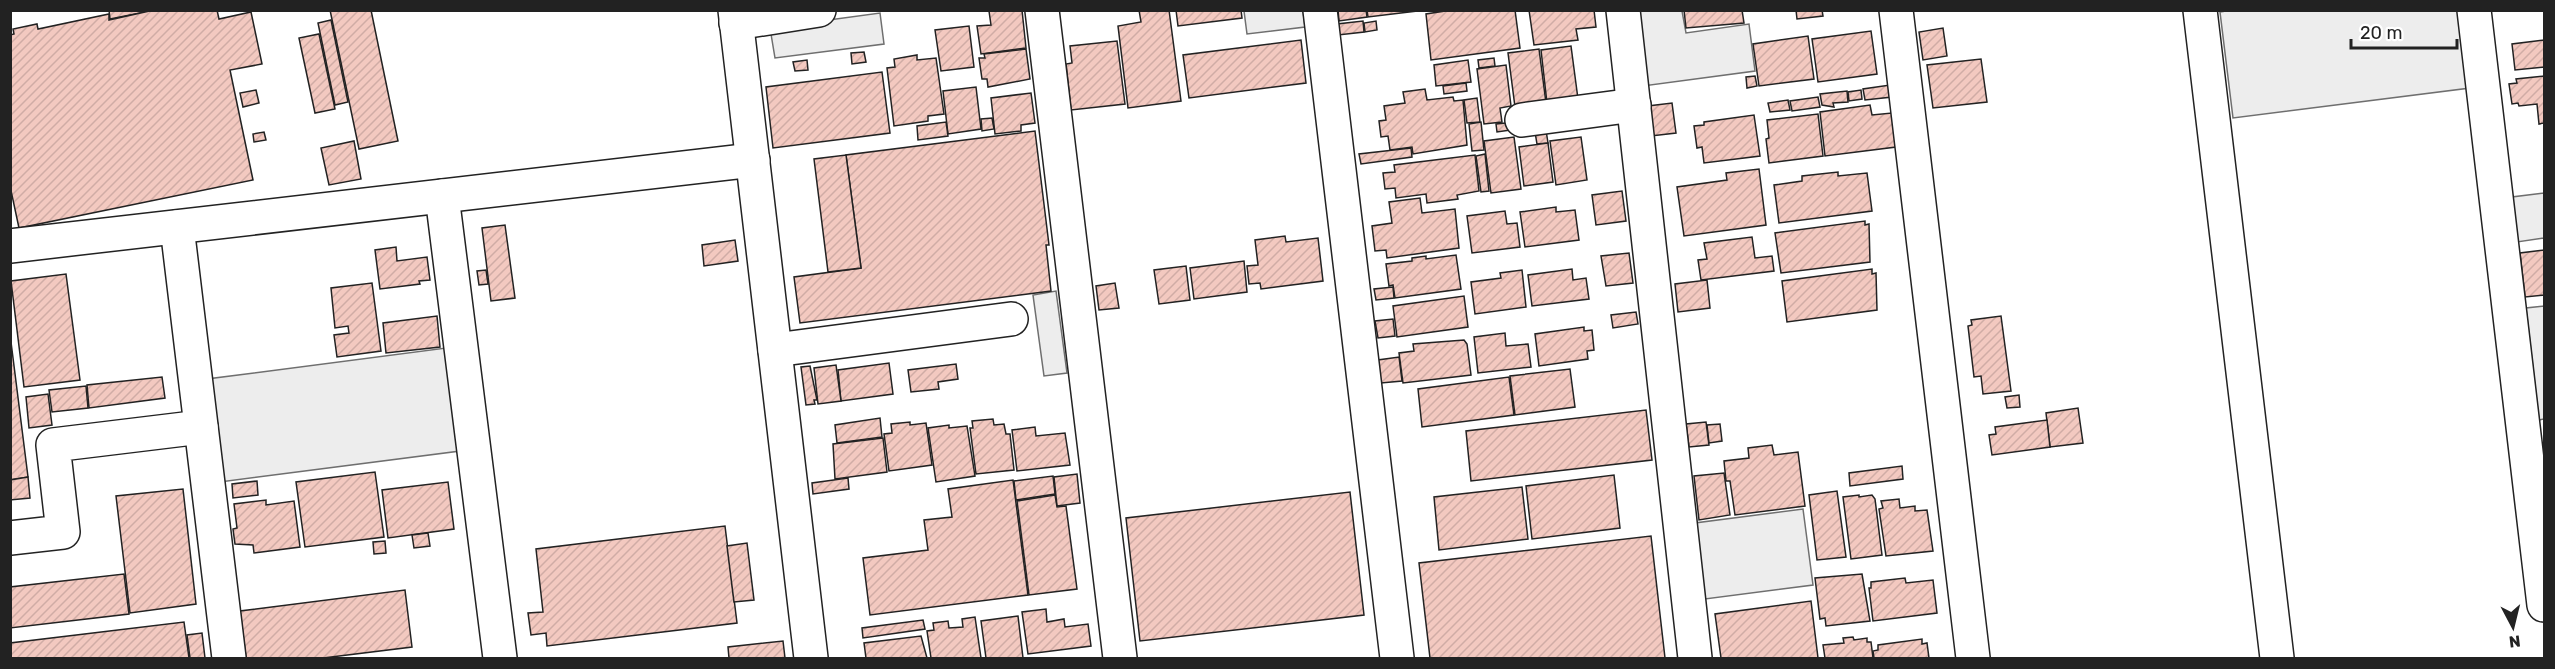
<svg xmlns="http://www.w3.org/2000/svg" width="2555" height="669" viewBox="0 0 2555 669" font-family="Rubik,sans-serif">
	<defs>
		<pattern id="building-hatch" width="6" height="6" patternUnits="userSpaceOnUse" patternTransform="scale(1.5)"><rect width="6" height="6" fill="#f3c9c0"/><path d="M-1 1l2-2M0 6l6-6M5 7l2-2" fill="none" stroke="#d0aca5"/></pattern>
	</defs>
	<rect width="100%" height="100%" fill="#fff"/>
	<g fill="#ededed" stroke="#6f6f6f" stroke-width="1.5">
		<polygon points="2232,10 2460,11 2470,88 2233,118 2220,12"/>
		<polygon points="1244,11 1303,11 1305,27 1247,34"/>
		<polygon points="1634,11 1682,11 1686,33 1749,24 1755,71 1643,86"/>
		<polygon points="880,13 884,44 775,58 770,28"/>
		<polygon points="2544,193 2544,238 2517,242 2512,197"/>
		<polygon points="1056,291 1067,373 1044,376 1033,295"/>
		<polygon points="2544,306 2544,419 2539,420 2526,308"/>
		<polygon points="446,348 460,451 220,482 207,379"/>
		<polygon points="1803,509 1813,585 1705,599 1695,523"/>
	</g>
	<g fill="url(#building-hatch)" stroke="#222" stroke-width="1.5">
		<polygon points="109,10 145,10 145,12 110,19"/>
		<polygon points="154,10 217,10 219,19 251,12 262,64 230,70 253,180 19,228 10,186 10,35 14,34 13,29 37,24 38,29 109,14 109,20"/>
		<polygon points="330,10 371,10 398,141 359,149"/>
		<polygon points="1022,10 1026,48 981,54 977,26 991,25 989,11"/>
		<polygon points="1139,10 1169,10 1181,101 1128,108 1118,26 1141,22"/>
		<polygon points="1176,10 1241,10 1242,18 1178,26"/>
		<polygon points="1338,10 1366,10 1367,17 1339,21"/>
		<polygon points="1367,10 1417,10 1417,11 1368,17"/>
		<polygon points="1452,10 1515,10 1520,48 1431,60 1426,14"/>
		<polygon points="1529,10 1594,10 1596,27 1576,29 1578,40 1534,45"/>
		<polygon points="1684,10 1742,10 1744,23 1686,28"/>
		<polygon points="1796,10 1822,10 1823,16 1797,19"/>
		<polygon points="331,20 348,102 335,105 318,23"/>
		<polygon points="1363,21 1364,32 1338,35 1337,24"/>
		<polygon points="1376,21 1377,30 1365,32 1364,23"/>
		<polygon points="969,26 974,67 941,71 935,30"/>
		<polygon points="1943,28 1947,56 1923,60 1919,32"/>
		<polygon points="1871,31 1877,74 1818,82 1812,39"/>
		<polygon points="319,34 335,109 315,113 299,38"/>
		<polygon points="1808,36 1814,79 1759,86 1753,44"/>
		<polygon points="1301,40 1306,83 1189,98 1183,55"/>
		<polygon points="2544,40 2544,67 2515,70 2512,44"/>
		<polygon points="1117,41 1125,104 1071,110 1066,64 1072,63 1070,46"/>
		<polygon points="1571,46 1578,99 1547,103 1541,50"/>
		<polygon points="1026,49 1030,79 988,87 987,79 982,79 979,58 985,58 984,54"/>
		<polygon points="1539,49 1546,103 1515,107 1508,53"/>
		<polygon points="864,52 866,62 852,64 851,53"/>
		<polygon points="917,55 917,60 936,58 944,114 928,116 928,121 894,126 887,68 895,67 894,59"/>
		<polygon points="1494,58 1495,66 1479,68 1478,60"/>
		<polygon points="1981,59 1987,102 1933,108 1927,65"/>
		<polygon points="807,60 808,70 795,71 793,62"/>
		<polygon points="1468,60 1471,82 1436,86 1434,65"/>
		<polygon points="1506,65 1511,106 1500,108 1502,122 1484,124 1477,69"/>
		<polygon points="882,72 890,133 773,148 766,87"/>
		<polygon points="1755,76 1757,86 1747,88 1746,77"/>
		<polygon points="2544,76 2544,123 2539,124 2537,104 2519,106 2518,103 2512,104 2509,84 2517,83 2516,79"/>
		<polygon points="1466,83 1467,91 1444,94 1443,86"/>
		<polygon points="1890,85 1892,97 1865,100 1863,89"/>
		<polygon points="976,87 981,129 948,134 943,91"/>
		<polygon points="1425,89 1427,100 1453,97 1454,101 1463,100 1467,145 1413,154 1412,147 1390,150 1388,136 1381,137 1379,121 1386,120 1384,106 1405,103 1403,92"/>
		<polygon points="256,90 259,103 243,107 240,93"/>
		<polygon points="1861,90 1862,99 1849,101 1848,92"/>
		<polygon points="1847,91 1848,102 1833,103 1834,107 1822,105 1820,94"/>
		<polygon points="1031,93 1035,123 1021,125 1021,131 995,134 991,98"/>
		<polygon points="1818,97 1820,107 1792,111 1790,101"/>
		<polygon points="1477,98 1480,122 1467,123 1464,100"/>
		<polygon points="1788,100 1790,110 1770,112 1768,103"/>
		<polygon points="1672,103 1676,133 1651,136 1648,106"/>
		<polygon points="1870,105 1872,115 1892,113 1896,147 1825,156 1820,112"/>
		<polygon points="1818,114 1823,156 1769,163 1766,139 1769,138 1767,120"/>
		<polygon points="1754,115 1760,156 1704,163 1702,147 1697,148 1694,126 1704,125 1704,122"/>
		<polygon points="992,118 994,129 982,131 981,119"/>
		<polygon points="946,122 948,136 918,140 917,126"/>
		<polygon points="1481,122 1484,150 1472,151 1469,124"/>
		<polygon points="1516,122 1517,129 1497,132 1496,124"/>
		<polygon points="1546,130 1548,143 1537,144 1535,132"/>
		<polygon points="1035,131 1049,245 1046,245 1051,291 800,323 794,277 861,268 846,155"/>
		<polygon points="264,132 266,140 254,142 253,134"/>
		<polygon points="1514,137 1521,189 1491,193 1484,141"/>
		<polygon points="1581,137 1587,180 1556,185 1550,141"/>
		<polygon points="354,141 361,179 329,185 321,148"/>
		<polygon points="1548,143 1553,182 1524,186 1519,147"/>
		<polygon points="1411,148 1412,157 1361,164 1359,154"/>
		<polygon points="1485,154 1489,191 1481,192 1476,156"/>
		<polygon points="846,155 861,268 828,272 814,159"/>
		<polygon points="1475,155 1479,191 1457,195 1458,199 1427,203 1426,194 1396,198 1395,188 1385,189 1383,173 1395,172 1394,165"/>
		<polygon points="1759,169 1766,225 1684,236 1677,187 1727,180 1726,173"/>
		<polygon points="1838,172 1838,176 1867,173 1872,211 1779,223 1774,185 1802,181 1802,176"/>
		<polygon points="1622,191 1626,221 1596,225 1592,195"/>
		<polygon points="1420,198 1422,213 1455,209 1459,248 1387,258 1386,250 1375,251 1372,226 1392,223 1389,202"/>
		<polygon points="1556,207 1556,212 1575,210 1579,240 1525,247 1520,212"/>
		<polygon points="1505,211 1507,224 1517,223 1520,247 1472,253 1467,216"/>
		<polygon points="1865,221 1865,225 1869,224 1870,262 1781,273 1775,233"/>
		<polygon points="505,225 515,298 491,301 482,228"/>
		<polygon points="1285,236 1286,242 1318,238 1323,281 1261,289 1260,283 1249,284 1247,266 1258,265 1255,240"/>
		<polygon points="1752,237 1755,258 1772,256 1774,271 1701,280 1698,260 1707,259 1704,243"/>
		<polygon points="735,240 738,261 704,266 702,245"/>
		<polygon points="396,247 397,261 427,257 430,280 419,281 420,284 380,289 375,250"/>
		<polygon points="2544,250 2544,295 2525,297 2520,253"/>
		<polygon points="1629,253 1633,283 1606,286 1601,256"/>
		<polygon points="1456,255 1461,289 1395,298 1393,285 1389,286 1386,264 1412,261 1412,258 1426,256 1426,259"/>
		<polygon points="1244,261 1247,292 1194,299 1190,268"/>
		<polygon points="1186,266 1190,300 1159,304 1154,270"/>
		<polygon points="1572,269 1573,280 1586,278 1589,299 1532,306 1528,275"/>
		<polygon points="1872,269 1872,274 1876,273 1877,310 1787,322 1782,281"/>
		<polygon points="486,270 488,284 479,285 477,271"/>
		<polygon points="1522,270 1526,307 1475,314 1471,282 1501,278 1500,273"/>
		<polygon points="66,274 80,380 24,387 11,281"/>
		<polygon points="1707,280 1710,308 1678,312 1675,284"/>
		<polygon points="372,283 381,351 337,357 334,335 349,333 348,326 335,328 331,288"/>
		<polygon points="1115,283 1119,308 1099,310 1096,286"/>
		<polygon points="1393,287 1394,298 1376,300 1374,289"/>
		<polygon points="1464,296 1468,327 1397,337 1393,306"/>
		<polygon points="1636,312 1638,324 1613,328 1611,315"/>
		<polygon points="437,316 440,347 386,353 383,323"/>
		<polygon points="2001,316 2011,391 1983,394 1981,376 1974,377 1968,326 1972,325 1971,320"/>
		<polygon points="1393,319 1395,336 1378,338 1375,321"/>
		<polygon points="1584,327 1584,331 1592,330 1594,350 1587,351 1588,359 1539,366 1535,334"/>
		<polygon points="1505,333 1506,346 1528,344 1531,367 1478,373 1474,337"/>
		<polygon points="10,334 28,477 10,480"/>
		<polygon points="1464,340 1467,344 1471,375 1403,383 1399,353 1414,351 1413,344"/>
		<polygon points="1399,357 1402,381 1381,383 1378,360"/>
		<polygon points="889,363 893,394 841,401 838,370"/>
		<polygon points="956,364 958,379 938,382 939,389 911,392 908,370"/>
		<polygon points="836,365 841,401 818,404 814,368"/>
		<polygon points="810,366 817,400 814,400 815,404 806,405 801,367"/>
		<polygon points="1570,369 1575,407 1515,415 1510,376"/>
		<polygon points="162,377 165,398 89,408 87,385"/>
		<polygon points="1509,377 1514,415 1422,427 1418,389"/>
		<polygon points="86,386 88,408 52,412 49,390"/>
		<polygon points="48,394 52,425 29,428 26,397"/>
		<polygon points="2019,395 2020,407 2007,408 2005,397"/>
		<polygon points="2078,408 2083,443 2050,447 2046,413"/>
		<polygon points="1646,410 1652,460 1471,481 1466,431"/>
		<polygon points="880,418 882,437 837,443 835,425"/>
		<polygon points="993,419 994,425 1004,424 1006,434 1010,434 1014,470 976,474 970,428 973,428 972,421"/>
		<polygon points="2047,420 2050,447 1992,455 1989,435 1996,434 1995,427"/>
		<polygon points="910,422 910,425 926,423 932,465 889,471 884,434 892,433 891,424"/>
		<polygon points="1706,422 1709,445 1689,447 1686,424"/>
		<polygon points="1720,424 1722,441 1709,443 1707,425"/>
		<polygon points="949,425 949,428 967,426 975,476 936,482 928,428"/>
		<polygon points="1035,427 1036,436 1065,433 1070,465 1017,471 1012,430"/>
		<polygon points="883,438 887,472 835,479 833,444"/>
		<polygon points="1772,445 1774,455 1798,452 1805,506 1735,515 1730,481 1726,481 1724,461 1749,458 1748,448"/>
		<polygon points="1902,466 1903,479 1850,486 1849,473"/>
		<polygon points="375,472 384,537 305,547 296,482"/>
		<polygon points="1724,473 1730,515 1699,520 1694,476"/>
		<polygon points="1077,474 1080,503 1057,506 1054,477"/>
		<polygon points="1614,475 1620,528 1532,539 1526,486"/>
		<polygon points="1053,476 1055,494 1016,500 1014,481"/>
		<polygon points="28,477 30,498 10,500 10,480"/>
		<polygon points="848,478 849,489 813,494 812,483"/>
		<polygon points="1013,480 1028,595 870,615 863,558 928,550 924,520 952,517 948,489"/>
		<polygon points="257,481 258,495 233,498 232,484"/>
		<polygon points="448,482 454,529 388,538 382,490"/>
		<polygon points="1522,487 1528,539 1439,550 1434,497"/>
		<polygon points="183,489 196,604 130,613 116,496"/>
		<polygon points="1837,491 1846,557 1817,560 1809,495"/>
		<polygon points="1350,492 1364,615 1140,641 1126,518"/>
		<polygon points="1055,495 1057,507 1066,506 1077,589 1029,595 1017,501"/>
		<polygon points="1859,495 1859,497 1872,495 1875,499 1882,555 1851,559 1843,497"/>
		<polygon points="1899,499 1900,508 1915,506 1915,511 1927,510 1933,551 1886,556 1879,509 1883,508 1881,501"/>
		<polygon points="266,500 266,505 294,501 300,547 254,553 253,545 235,544 233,529 237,528 234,504"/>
		<polygon points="725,526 737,623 547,646 546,633 531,635 528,613 543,612 536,549"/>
		<polygon points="428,533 430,546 414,548 412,535"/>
		<polygon points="1651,536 1665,658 1430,658 1419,563"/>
		<polygon points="385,541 386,553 374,554 373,542"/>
		<polygon points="747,543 754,600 734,602 727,546"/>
		<polygon points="124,574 129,614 10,628 10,587"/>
		<polygon points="1862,574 1870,621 1826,626 1825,618 1820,619 1815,578"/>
		<polygon points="1905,578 1906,583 1933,580 1937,613 1873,621 1869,588 1871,588 1871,582"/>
		<polygon points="405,590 412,647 323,658 246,658 240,611"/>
		<polygon points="1811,601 1818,658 1721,658 1715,614"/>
		<polygon points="1046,609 1047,622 1064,619 1065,627 1088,624 1091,646 1028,654 1022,612"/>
		<polygon points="1018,616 1023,658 986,658 981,621"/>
		<polygon points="975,617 981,658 931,658 927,631 934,630 933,623 948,621 949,628 963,627 962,619"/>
		<polygon points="923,620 925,629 863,638 862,628"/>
		<polygon points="184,622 189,658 10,658 10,643"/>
		<polygon points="202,633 205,658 190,658 187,635"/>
		<polygon points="921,636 927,658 866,658 864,643"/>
		<polygon points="1853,637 1854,640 1867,638 1867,642 1871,642 1873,658 1825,658 1823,645 1844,643 1843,638"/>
		<polygon points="1922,639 1922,644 1927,643 1929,658 1938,658 1874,658 1873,651 1878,650 1878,645"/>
		<polygon points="783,641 785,658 729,658 728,647"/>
	</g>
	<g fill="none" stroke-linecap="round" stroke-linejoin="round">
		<defs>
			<g id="minor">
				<polyline points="735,10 811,658"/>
				<polyline points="1042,10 1120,658"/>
				<polyline points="1320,10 1397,658"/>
				<polyline points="1623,10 1695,658"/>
				<polyline points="1896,10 1973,658"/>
				<polyline points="2200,10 2277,658"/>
				<polyline points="2474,10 2544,605"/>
				<polyline points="736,23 819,10"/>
				<polyline points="1522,120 1634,105"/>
				<polyline points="442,196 500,658"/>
				<polyline points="177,227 229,658"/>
				<polyline points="10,246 753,160"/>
				<polyline points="775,350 1011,319"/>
				<polyline points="10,538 63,532 53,445 201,427"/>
			</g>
		</defs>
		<use href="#minor" stroke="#222" stroke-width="36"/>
		<use href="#minor" stroke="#fff" stroke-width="33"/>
	</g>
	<rect width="2555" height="669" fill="none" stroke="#222222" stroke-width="24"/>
	<g transform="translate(2513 627) rotate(173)" stroke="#ffffff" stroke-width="4.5" paint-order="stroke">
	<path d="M0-4.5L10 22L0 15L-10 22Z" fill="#222222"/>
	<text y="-9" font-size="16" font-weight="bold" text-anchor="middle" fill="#222222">N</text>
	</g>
	<path d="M2351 39v9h106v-9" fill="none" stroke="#222222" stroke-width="3"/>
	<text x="2360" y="39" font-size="18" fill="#222222" stroke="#ffffff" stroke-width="4.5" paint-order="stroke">20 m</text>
</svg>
